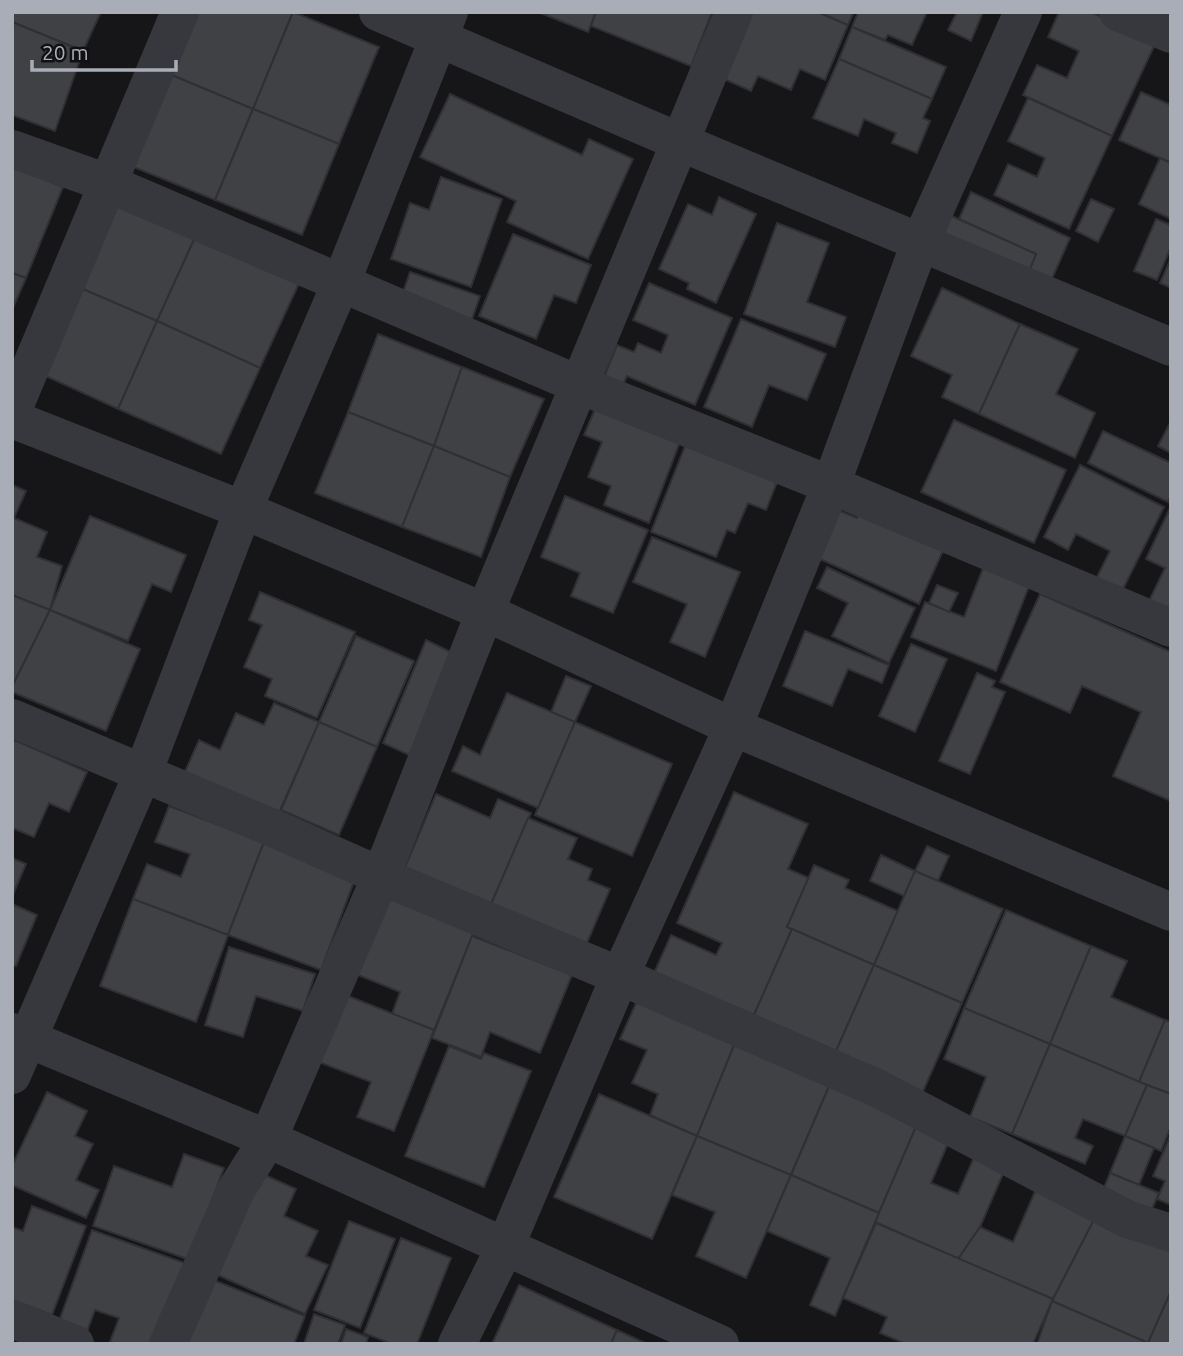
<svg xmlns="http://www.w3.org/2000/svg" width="1183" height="1356" viewBox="0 0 1183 1356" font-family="Ubuntu,sans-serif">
	<rect width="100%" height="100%" fill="#161618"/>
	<g fill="#404145" stroke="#303034" stroke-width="2">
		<polygon points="12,12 101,12 83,51 12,22"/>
		<polygon points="194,12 293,12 253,109 169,74"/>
		<polygon points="293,12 379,47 339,144 253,109"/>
		<polygon points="538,12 596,12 588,32"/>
		<polygon points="596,12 712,12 691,66 591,26"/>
		<polygon points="744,12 818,12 848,25 825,80 800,69 791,90 758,76 751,91 717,76"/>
		<polygon points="818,12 854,12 848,25"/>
		<polygon points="858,12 927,12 912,45 888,35 885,40 852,27"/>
		<polygon points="957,12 983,12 971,41 948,30"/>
		<polygon points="1059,12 1091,12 1156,42 1112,136 1023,95 1037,65 1067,78 1079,51 1048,37"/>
		<polygon points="12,22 83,51 55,131 12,115"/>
		<polygon points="852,27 946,67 932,99 839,59"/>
		<polygon points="839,59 932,99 923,118 930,121 917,153 892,143 896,133 864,119 858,136 813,118"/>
		<polygon points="169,74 253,109 215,200 131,166"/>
		<polygon points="1141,92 1171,105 1171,163 1119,140"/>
		<polygon points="450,94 582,155 589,139 633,159 588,259 507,222 516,201 420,157"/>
		<polygon points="1028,98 1112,136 1069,229 994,195 1008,164 1037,177 1045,158 1008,141"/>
		<polygon points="253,109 339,144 302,235 215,200"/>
		<polygon points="1160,158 1171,163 1171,219 1139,204"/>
		<polygon points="12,166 63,187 26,278 12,273"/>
		<polygon points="441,177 502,199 471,287 391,259 410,203 429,210"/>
		<polygon points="971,192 1070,238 1051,281 1029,271 1036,254 959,219"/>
		<polygon points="118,197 197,233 157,321 78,287"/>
		<polygon points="719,197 756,214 716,303 687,289 689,283 659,269 688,204 712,215"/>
		<polygon points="1091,199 1114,209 1098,242 1076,231"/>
		<polygon points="945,213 1036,254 1029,271 934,238"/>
		<polygon points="1156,219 1171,225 1171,247 1157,280 1134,271"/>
		<polygon points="777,223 829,243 807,302 846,317 835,347 744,314"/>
		<polygon points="197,233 301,279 260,368 157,321"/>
		<polygon points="513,234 591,265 576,303 554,295 536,339 479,316"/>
		<polygon points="1171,258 1171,288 1160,283"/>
		<polygon points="410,272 480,296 471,322 401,298"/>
		<polygon points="12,273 26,278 12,310"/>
		<polygon points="649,283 732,318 695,405 627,376 618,395 600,387 617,345 634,352 638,343 661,353 668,335 633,320"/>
		<polygon points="78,287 157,321 118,409 39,373"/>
		<polygon points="942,288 1020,324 979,414 942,397 952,375 911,356"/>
		<polygon points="741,319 826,354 807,400 769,385 752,427 704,407"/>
		<polygon points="157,321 260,368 221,454 118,409"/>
		<polygon points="1020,324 1078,349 1056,394 1095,413 1075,458 979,414"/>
		<polygon points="378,334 462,367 434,446 348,412"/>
		<polygon points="462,367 544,399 510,477 434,446"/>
		<polygon points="598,402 683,434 649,523 604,505 611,486 588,477 602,442 584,435"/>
		<polygon points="348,412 434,446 402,527 315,493"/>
		<polygon points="954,420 1066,470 1034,543 921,492"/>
		<polygon points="1171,421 1171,453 1158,446"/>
		<polygon points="1103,431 1171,463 1171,496 1168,502 1088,463"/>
		<polygon points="689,436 781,472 766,510 748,503 735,533 727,530 716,557 651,532"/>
		<polygon points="434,446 510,477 481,557 402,527"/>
		<polygon points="1080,465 1164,507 1120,595 1094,583 1110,551 1076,534 1068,550 1044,537"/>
		<polygon points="12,485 26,491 14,518 47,532 37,557 62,566 50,610 12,595"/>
		<polygon points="565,496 648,530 613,613 571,596 580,573 541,557"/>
		<polygon points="862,506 946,544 919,604 811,555 833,508 857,518"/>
		<polygon points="1170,508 1171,509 1171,611 1149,601 1165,568 1146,559"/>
		<polygon points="90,516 186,555 171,592 152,584 128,641 50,610"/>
		<polygon points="652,537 740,572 705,657 670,642 687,604 633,582"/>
		<polygon points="985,563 1031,581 996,671 911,637 925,602 964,617"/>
		<polygon points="827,567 915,608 889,663 832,636 848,603 817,588"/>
		<polygon points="937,585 958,593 949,612 929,603"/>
		<polygon points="260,592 355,632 317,718 265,696 272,679 244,667 262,625 249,620"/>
		<polygon points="1040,594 1171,652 1171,801 1113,776 1141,712 1082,686 1070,713 1000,682"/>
		<polygon points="12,595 50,610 12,687"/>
		<polygon points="50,610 140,649 106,731 12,692 12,687"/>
		<polygon points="805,631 889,665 882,683 848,669 832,706 783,686"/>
		<polygon points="356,636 414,661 377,747 319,722"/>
		<polygon points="426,640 457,655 409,755 383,743"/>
		<polygon points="911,644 947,659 915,732 879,716"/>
		<polygon points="977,673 995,681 992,687 1005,692 970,774 939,761"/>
		<polygon points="566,676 591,686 575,722 551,712"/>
		<polygon points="507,693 575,722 538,808 452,771 463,746 480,755"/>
		<polygon points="274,703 319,722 278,815 184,774 199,740 220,750 236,713 264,725"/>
		<polygon points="319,722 377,747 339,835 281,810"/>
		<polygon points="575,722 672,764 632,856 535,815"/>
		<polygon points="12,739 87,772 69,812 49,803 34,837 12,828"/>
		<polygon points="734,792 808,824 788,869 809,878 787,927 792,929 754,1015 654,973 671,935 716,955 722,943 677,923"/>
		<polygon points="436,794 490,818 498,799 531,813 489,909 403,872"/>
		<polygon points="169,806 264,842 228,935 133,899 147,864 181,877 190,854 155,842"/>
		<polygon points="528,818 577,838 568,859 592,869 588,880 610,889 584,950 489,909"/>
		<polygon points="264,842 356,876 321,970 228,935"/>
		<polygon points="927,846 949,856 938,881 915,871"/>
		<polygon points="881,855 915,871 904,896 870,881"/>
		<polygon points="12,858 26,864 12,897"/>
		<polygon points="814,865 849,880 845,888 898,911 874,965 787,927"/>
		<polygon points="915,871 1003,909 962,1003 874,965"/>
		<polygon points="391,893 476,927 434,1030 392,1014 400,992 358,975"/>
		<polygon points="133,899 228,935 196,1022 100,986"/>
		<polygon points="12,904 37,915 16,966 12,965"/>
		<polygon points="1006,910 1091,946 1050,1044 964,1008"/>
		<polygon points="792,929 874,965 836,1051 754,1015"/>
		<polygon points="472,936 572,975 540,1053 490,1032 481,1057 432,1038"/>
		<polygon points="1091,946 1127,961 1111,997 1165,1020 1139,1082 1050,1044"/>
		<polygon points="229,947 315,974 303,1011 256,996 243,1037 205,1025"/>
		<polygon points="874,965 962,1003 921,1096 833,1058"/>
		<polygon points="343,994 434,1030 394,1131 357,1117 371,1082 316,1061"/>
		<polygon points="637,1001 735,1043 697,1136 650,1115 658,1094 632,1083 647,1050 620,1039"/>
		<polygon points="964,1008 1050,1044 1012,1134 970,1117 986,1077 944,1059"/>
		<polygon points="1165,1020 1171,1022 1171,1094 1139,1082"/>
		<polygon points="735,1043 830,1084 791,1175 697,1136"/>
		<polygon points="1050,1044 1147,1085 1125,1136 1083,1119 1075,1138 1093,1146 1085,1164 1012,1134"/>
		<polygon points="449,1046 481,1059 484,1053 531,1071 484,1187 405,1156"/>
		<polygon points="830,1084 918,1122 879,1213 791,1175"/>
		<polygon points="1147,1085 1171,1094 1171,1126 1161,1151 1125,1136"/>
		<polygon points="47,1092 87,1111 75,1136 93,1144 76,1180 99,1190 86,1218 12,1185 12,1166"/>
		<polygon points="599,1094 697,1136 652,1239 554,1197"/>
		<polygon points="918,1122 951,1136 931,1183 958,1194 978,1148 1009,1160 980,1227 958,1259 875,1222"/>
		<polygon points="1171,1134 1171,1205 1157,1199 1165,1181 1153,1176"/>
		<polygon points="697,1136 791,1175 746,1278 696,1256 715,1212 672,1195"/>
		<polygon points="1125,1136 1154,1148 1139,1185 1110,1173"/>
		<polygon points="184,1154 224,1168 190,1260 93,1226 114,1166 172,1187"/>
		<polygon points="258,1172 296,1189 284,1216 318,1231 306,1256 328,1265 305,1314 213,1273"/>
		<polygon points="1110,1173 1159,1193 1148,1218 1100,1198"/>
		<polygon points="791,1175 879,1213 835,1316 810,1305 830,1258 767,1231"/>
		<polygon points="1037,1187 1097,1214 1053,1299 958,1259 980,1227 1013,1242"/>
		<polygon points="32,1206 86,1226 52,1315 12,1300 12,1227 23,1231"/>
		<polygon points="1097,1214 1171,1245 1171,1291 1148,1343 1052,1301"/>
		<polygon points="349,1221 395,1239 360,1328 314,1310"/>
		<polygon points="876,1223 1053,1299 1033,1344 906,1344 880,1333 887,1317 843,1298"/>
		<polygon points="92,1230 185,1263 156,1344 116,1344 110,1342 119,1318 95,1310 85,1337 57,1327"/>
		<polygon points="401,1238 451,1258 417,1344 392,1344 364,1333"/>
		<polygon points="208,1278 305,1316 294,1344 182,1344"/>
		<polygon points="519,1285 617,1330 611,1344 492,1344"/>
		<polygon points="1171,1291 1171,1344 1148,1344 1148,1343"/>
		<polygon points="1052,1301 1148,1343 1037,1344"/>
		<polygon points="314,1314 345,1325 338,1344 304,1344"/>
		<polygon points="346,1329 368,1337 366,1344 341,1344"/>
		<polygon points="617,1330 647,1344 611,1344"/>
	</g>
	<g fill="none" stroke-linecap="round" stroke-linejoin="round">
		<g stroke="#37383d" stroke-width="38">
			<polyline points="378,12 680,142 1171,347"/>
			<polyline points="1118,12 1171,34"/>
			<polyline points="12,149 107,183 580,385 831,485 1171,628"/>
			<polyline points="12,412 180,12"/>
			<polyline points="12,419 243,510 485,612 733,727 1171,912"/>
			<polyline points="12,718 273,828 381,876 620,976 879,1089 1127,1219 1171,1233"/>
			<polyline points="12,1032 268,1139 720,1344"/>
			<polyline points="12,1075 143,773 243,510 341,283 449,12"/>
			<polyline points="12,1319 75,1344"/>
			<polyline points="168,1344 236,1190 268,1139 381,876 485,612 734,12"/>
			<polyline points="457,1344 505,1247 620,976 733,727 831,485 920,243 1023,12"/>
		</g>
	</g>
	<rect width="1183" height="1356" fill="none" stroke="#a8adb8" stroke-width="28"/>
	<path d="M32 60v10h144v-10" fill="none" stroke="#a8adb8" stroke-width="3.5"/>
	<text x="42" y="60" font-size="21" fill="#a8adb8" stroke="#111113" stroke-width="5" paint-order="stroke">20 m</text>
</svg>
